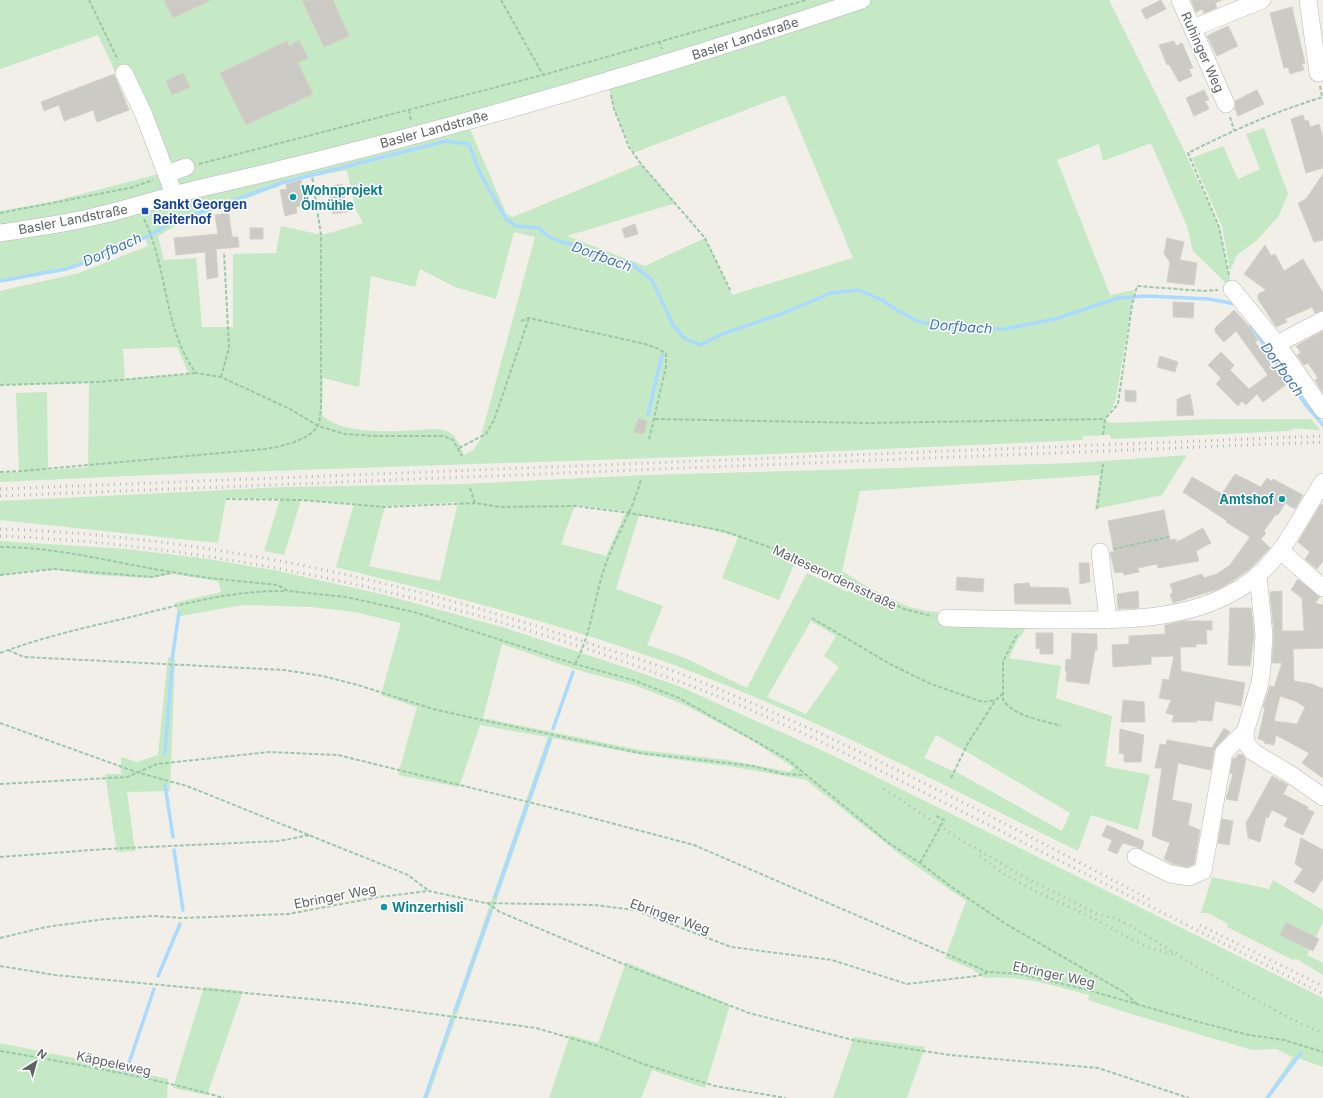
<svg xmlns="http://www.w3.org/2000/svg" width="1323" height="1098" font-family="Inter,sans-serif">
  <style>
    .green { fill: #c5e8c5; fill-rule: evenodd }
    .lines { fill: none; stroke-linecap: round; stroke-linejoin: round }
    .stream { stroke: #aadaff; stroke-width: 3.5 }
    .building { fill: #cccac5; stroke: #d6d1c6; fill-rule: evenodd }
    .minor-casing { stroke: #b5b8bc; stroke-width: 18 }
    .path { stroke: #9cc7a9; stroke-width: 2; stroke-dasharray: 4 2; stroke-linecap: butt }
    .minor { stroke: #fff; stroke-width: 17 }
    .rail { stroke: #b6b7b8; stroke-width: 3; stroke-dasharray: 1 5; stroke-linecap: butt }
    .culture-dot { fill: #0f9aa8; stroke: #fff; stroke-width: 1.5 }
    .transit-dot { fill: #1a4fb4; stroke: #fff; stroke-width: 1.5 }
    .labels { text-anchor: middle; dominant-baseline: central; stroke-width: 3; stroke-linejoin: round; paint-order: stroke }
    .street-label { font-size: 13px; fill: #5f6368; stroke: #fff }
    .culture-label { font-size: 13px; font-weight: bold; fill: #0d838f; stroke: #fff; text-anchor: start }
    .transit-label { font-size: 13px; font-weight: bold; fill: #164399; stroke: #fff; text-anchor: start }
    .water-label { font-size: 14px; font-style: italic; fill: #4174aa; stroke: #fff }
  </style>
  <rect width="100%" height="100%" fill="#f1efe8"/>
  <g class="green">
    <path d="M0 0H1109L1182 146 1219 227 1232 289 1193 251 1187 226 1151 143 1103 161 1099 144 1057 160 1110 295 1134 290 1116 398 1113 407 1105 419 1110 423 1212 419H1311L1320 430C1310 430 1294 426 1288 431L1111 439 1110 435 1084 436 1082 440 771 454 149 475 0 482V473L19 472 16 393 47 392 48 470 88 467 89 383 0 385V291L79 273 148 246 145 237 66 269 0 281V211L51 202 159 174 161 170 98 35 0 69ZM609 89 614 109 633 153 785 95 853 258 732 295 705 238 645 266 567 236 676 203 641 164 513 217 506 213 469 127ZM347 170 355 208 363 223 322 235 281 226 276 253 233 254V327H202L196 258 164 260 158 236 180 223 280 186 281 183ZM514 232 535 237 480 440 473 450 464 455C460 445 457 436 447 431 437 427 424 430 414 430 389 432 340 434 322 415L323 378 359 387 371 276 415 287 420 269 455 287 496 299ZM177 347 189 374 125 379 123 349Z"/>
    <path d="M1264 128 1288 194 1278 217 1256 241 1237 255 1230 271 1222 226 1192 158 1223 146 1238 179 1260 169 1246 134Z"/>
    <path d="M1187 455 1162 495 1095 509 1100 475 860 491 842 571 871 589 909 607 927 611 1030 623 1018 639 1009 658 1061 666 1056 698 1112 716 1105 766 1150 775 1138 830 1091 815 1078 851C947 787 818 719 682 668 570 626 452 596 336 567L354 504 301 500 284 555 264 551 280 499 226 498 218 543 0 520V501L285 487 462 484 645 475 1076 463ZM458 502 440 581 369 566 385 506ZM575 505 626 511 606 556 561 544ZM639 515 693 525 738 537 722 578 779 600 797 557 840 576V579L850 587 848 592 807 573 747 688 685 658 647 645 663 606 616 589ZM811 621 836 636 824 656 839 667 806 714 767 697ZM936 735 967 752 1070 813 1062 831 962 775 924 758Z"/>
    <path d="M0 541 126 549 209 559 278 571 381 594 502 627 624 667 681 687 832 755 1323 998V1067L1298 1058 1269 1098H1265L1293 1057 1276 1049 1252 1050 1138 1016 1088 1000 1089 995C1054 986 1021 975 985 978L972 969 945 958 966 901 902 856 806 780 734 767 643 755 553 738 428 1098H423L548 737 480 725 459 787 398 775 417 707 381 695 401 623 355 612 311 607 243 605 180 616 174 603 221 592 218 581 173 574 151 578 95 575 56 570H38L0 576ZM502 644 574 669 634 685 685 705 753 741 794 768 790 772 728 760 640 750 483 718Z"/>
    <path d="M168 657 175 659 170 791 127 792 135 851 117 852 105 774H121V757L137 762 158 755Z"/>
    <path d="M1212 877 1269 889 1273 880 1323 910V922L1307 955 1323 963V975L1297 959 1293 960 1227 927 1228 924 1208 913H1201Z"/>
    <path d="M626 962 730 1005 705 1088 652 1070 641 1098H549L570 1035 598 1043Z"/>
    <path d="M204 987 243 991 207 1095 173 1088Z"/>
    <path d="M854 1037 925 1047 907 1098H833Z"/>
    <path d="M0 1043 84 1060 168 1079 167 1098H0Z"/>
  </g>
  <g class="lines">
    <g class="stream">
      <path d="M0 281 66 269 81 264 146 237 171 223 281 183 446 141 469 144 480 173 506 219 516 226 539 228 548 236 559 241 578 246 593 254 630 263 652 280 673 325 684 338 700 345 722 334 781 314 831 293 859 290 882 300 895 309 919 322 952 327 1005 329 1055 319 1118 298 1147 296 1209 299 1236 304"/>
      <path d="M1251 326 1306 405 1323 425"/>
      <path d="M648 415 662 355"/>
      <path d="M172 660 179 612"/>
      <path d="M553 729 573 672"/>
      <path d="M165 753 172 666"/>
      <path d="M165 785 173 837"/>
      <path d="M529 800 550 739"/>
      <path d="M174 850 183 910"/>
      <path d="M495 897 527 805"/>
      <path d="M158 976 180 924"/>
      <path d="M455 1011 491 911"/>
      <path d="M126 1072 154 989"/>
      <path d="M425 1098 452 1019"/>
      <path d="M1267 1098 1301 1053"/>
    </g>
  </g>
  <g class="building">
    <path d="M164 0H211L173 18Z"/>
    <path d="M302 0H333L349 36 324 47Z"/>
    <path d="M1161 0 1166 9 1146 19 1141 10Z"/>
    <path d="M1191 0H1222L1215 3 1217 8 1204 13 1202 9 1196 12Z"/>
    <path d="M1292 7 1305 63 1302 64 1304 70 1290 74 1288 67 1284 68 1270 13Z"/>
    <path d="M1228 26 1238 46 1217 56 1207 36Z"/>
    <path d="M299 40 308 58 298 63 313 94 246 125 220 73 287 41 289 46Z"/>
    <path d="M1174 41 1176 46 1182 43 1193 68 1189 69 1192 76 1179 82 1169 64 1167 65 1159 45Z"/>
    <path d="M183 73 190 87 172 95 166 81Z"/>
    <path d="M114 74 129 110 97 122 93 110 64 121 59 105 44 111 41 102Z"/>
    <path d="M1204 90 1209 100 1205 101 1209 109 1194 116 1186 98Z"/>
    <path d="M1257 90 1264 104 1238 116 1235 109V101Z"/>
    <path d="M1303 115 1305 121 1308 120 1310 127 1319 124 1323 137V168L1306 173 1291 119Z"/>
    <path d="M1323 174V240L1314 242 1298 203 1306 199Z"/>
    <path d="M301 180 307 205 296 207 297 213 285 216 280 190 287 189 286 184Z"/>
    <path d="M342 184 347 212 333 214 328 187Z"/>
    <path d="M229 213 232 237H238L239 247 216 249 218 277 207 279 205 252 176 255 174 238 218 234 215 215Z"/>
    <path d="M635 224 638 234 625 238 622 229Z"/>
    <rect x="250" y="228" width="13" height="11"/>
    <path d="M1167 238 1184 242 1180 260 1197 263 1194 285 1167 282 1170 262 1164 254Z"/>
    <path d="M1265 245 1271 256 1275 254 1284 271 1303 259 1323 293V310L1315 313 1312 307 1285 319 1287 322 1276 327 1258 299V294L1266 290 1244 274Z"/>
    <path d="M1173 302 1194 303 1193 318 1173 317Z"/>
    <path d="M1234 310 1247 324 1258 340 1255 342 1287 384 1263 402 1257 394 1246 405 1242 401 1238 406 1216 384 1221 378 1208 365 1221 352 1234 365 1230 370 1249 389 1268 375 1236 331 1224 342 1215 332V328Z"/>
    <path d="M1323 331V393L1315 380 1318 378 1308 363 1304 365 1297 355 1301 353 1296 346Z"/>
    <path d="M1160 356 1178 362 1175 372 1157 367Z"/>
    <path d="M1125 390 1136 391V402L1125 401Z"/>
    <path d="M1190 394 1194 415 1177 416V399Z"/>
    <path d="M638 418 647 421 644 434 634 432Z"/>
    <path d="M1235 474 1261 487 1267 478 1271 481 1273 479 1303 495 1295 509 1285 503 1278 515 1276 514 1264 531 1266 533 1261 539 1270 548 1251 568 1231 582 1218 589 1173 603 1170 594 1173 593 1170 584 1202 574 1204 578 1217 574 1230 565 1250 537 1226 522 1227 521 1183 492 1192 477 1222 494Z"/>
    <path d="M1321 504 1323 505V561L1317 569 1305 559 1310 552 1298 542Z"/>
    <path d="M1164 510 1170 540 1176 539 1177 542 1203 528 1211 543 1196 551 1199 561 1158 568 1157 564 1138 568 1139 572 1124 575 1123 572 1115 573 1110 552H1114L1108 521Z"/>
    <path d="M1079 563H1089L1090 582 1080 584Z"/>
    <path d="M957 577 984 579 983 592 956 590Z"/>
    <path d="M1298 579 1320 597 1315 603 1323 605V648L1293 649 1294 681 1312 684 1323 689V778L1302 763 1309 753 1276 735 1274 745 1264 743 1265 741 1258 739 1265 708 1263 707 1270 686 1274 687 1282 663H1272L1274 634 1270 592 1282 591V631H1304L1302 598 1291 590ZM1280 696 1295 701 1305 707 1297 724 1274 721Z"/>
    <path d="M1029 583 1030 587 1068 588 1071 604H1015L1014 584Z"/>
    <path d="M1138 591 1139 608 1118 609 1117 594Z"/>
    <path d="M1230 608H1251L1254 635 1250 666 1228 665Z"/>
    <path d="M1185 621H1212V630H1206L1207 644H1196V647H1180L1181 671 1245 683 1241 706 1215 701 1212 721 1196 720 1197 722H1172L1174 715 1166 713 1171 700 1159 698 1163 679 1169 680 1174 656 1151 657V664L1113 667 1112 645 1129 644V636L1165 634V625Z"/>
    <path d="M1036 633H1053V654H1040V648L1036 649Z"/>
    <path d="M1072 633 1097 634V650H1095L1089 684 1066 681 1067 671H1065L1066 659 1071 660Z"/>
    <path d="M1123 700 1144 702 1145 722H1121Z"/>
    <path d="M1224 728 1230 732 1214 750 1211 770 1178 763 1172 800 1192 804 1188 825 1200 830 1194 864 1188 867 1173 864 1164 859 1170 843 1152 836 1162 768H1155L1160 744 1166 745 1167 740 1212 748Z"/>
    <path d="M1120 729 1144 735 1141 762H1124V754L1119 753Z"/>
    <path d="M1238 754 1243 755 1246 760 1237 801 1226 799 1233 774 1230 773 1233 758H1236Z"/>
    <path d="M1272 776 1288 785 1283 794 1308 807 1307 809 1314 812 1303 835 1284 826 1288 818 1272 810 1268 818 1266 817 1260 842 1248 838 1246 823Z"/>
    <path d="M1222 819 1233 821 1229 845 1218 843Z"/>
    <path d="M1107 825 1144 841 1142 849 1124 843 1122 844 1117 854 1108 850 1112 840 1102 836Z"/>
    <path d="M1301 838 1323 850V878L1314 893 1294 882 1303 869 1295 864Z"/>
    <path d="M1286 922 1319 939 1313 951 1280 935Z"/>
  </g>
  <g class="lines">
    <g class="minor-casing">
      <g id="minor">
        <path d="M1180 0 1226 104"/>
        <path d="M1308 0 1318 73"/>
        <path d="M1193 28 1262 0"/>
        <path d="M124 73 144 115 174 194"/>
        <path d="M167 174 186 167"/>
        <path d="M0 233C32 228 65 224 97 216 132 208 166 196 201 188 425 137 645 73 862 0"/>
        <path d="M1232 289 1277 344 1323 410"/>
        <path d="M1277 344 1323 320"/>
        <path d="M1281 551 1323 588"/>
        <path d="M1100 552 1108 620"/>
        <path d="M1258 575 1264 635 1262 668 1260 683 1245 732 1246 743 1253 752 1290 774 1323 797"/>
        <path d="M946 618C986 619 1026 620 1067 620 1132 620 1204 620 1257 576 1286 551 1302 514 1323 482"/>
        <path d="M1136 857 1170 874 1189 877 1203 871 1224 752 1245 732"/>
      </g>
    </g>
    <g class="path">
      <path d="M89 0 118 60"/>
      <path d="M501 0 543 75"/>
      <path d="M659 41 662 49"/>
      <path d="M1320 86 1322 97"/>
      <path d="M611 95 614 109 629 147 641 164 705 238 731 292"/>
      <path d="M409 110 411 121"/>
      <path d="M1230 117 1234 130"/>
      <path d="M199 164 543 75 806 0"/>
      <path d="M0 213 130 188 153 180"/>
      <path d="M144 219C168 268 163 328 196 373L221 377 290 409 318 426 345 434 377 436H443L453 440 462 456"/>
      <path d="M1229 275 1219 227 1188 153C1232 131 1276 111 1323 97"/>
      <path d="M521 321 529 318 645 344 659 349 666 354V366L649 440"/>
      <path d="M221 377 229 348 224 252"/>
      <path d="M0 385 98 382 196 373"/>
      <path d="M655 419 868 423 1105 419"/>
      <path d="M1103 435 1105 419 1118 404 1132 305 1137 286 1203 291 1218 290"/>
      <path d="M459 448 486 434 494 420 529 318"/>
      <path d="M0 472 22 471 265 449C280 447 311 440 318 425 320 421 320 414 321 409V235L312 176"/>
      <path d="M470 488 475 503 500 507 576 506 630 513 724 531 797 557 904 609 932 616"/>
      <path d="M226 499 301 500 385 507 475 503"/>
      <path d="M1097 509 1103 464"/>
      <path d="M0 547C59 547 114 563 172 572 207 579 242 581 278 585L288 591 346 597 414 612 575 664 633 680 679 698 787 759 889 843 920 863 953 888 1006 924 1124 992 1137 1004"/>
      <path d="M1113 549 1169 537"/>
      <path d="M0 575 54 569 152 577 170 573"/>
      <path d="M812 618 890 664 931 684 983 702 996 700 1002 694"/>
      <path d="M1017 635 1003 661V700C1015 717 1042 720 1061 726"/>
      <path d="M8 650 24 657 284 670 323 676 358 685 433 709 482 720 640 753 753 766 783 774 804 775"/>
      <path d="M0 653C43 637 87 627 131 617 182 604 234 590 287 591"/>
      <path d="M575 664C593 631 594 593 608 558 619 530 633 510 641 479"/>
      <path d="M0 723 136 772 187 786 408 875 429 891"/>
      <path d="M951 778 968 743 995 701"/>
      <path d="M0 784 127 777 157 764 269 752 338 755 573 813 694 845 988 972"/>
      <path d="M0 857 105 849 279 841 310 835"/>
      <path d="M920 863 944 820 934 815"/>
      <path d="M487 903 500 912 633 968 749 1013 857 1041 950 1055 1098 1068 1189 1098"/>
      <path d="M0 938 46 927 105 919 154 916 183 918 288 914 379 897 429 891 485 903 595 905 635 910 731 947 832 960 907 984 977 976 989 972 1020 974 1088 990 1195 1021 1249 1035 1284 1040 1323 1052"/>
      <path d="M0 966 55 975 352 1003 536 1028 601 1047 646 1065 715 1086 786 1098"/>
      <path d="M0 1051C75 1064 151 1077 224 1098"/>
    </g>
    <use href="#minor" class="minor"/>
    <g class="rail">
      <path d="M0 489 1323 436"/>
      <path d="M0 496 1323 442"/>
      <path d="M0 529C200 536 400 579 588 643 625 655 663 666 699 681 854 744 1003 822 1151 900"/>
      <path d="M0 536C236 546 471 603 691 686 782 720 869 765 955 808 1078 870 1201 932 1323 994"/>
      <path d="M884 789 958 838 1017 873 1097 914 1117 919 1129 925 1199 968 1265 1005 1301 1024 1323 1033"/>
      <path d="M980 856C1011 883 1056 900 1093 918 1118 931 1145 950 1174 954"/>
      <path d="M1200 925 1323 986"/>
    </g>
  </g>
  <g class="culture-dot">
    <circle cx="293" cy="197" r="4"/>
    <circle cx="1282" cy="499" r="4"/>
    <circle cx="384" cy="907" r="4"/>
  </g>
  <rect class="transit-dot" x="141" y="207" width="8" height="8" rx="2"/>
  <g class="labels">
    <g class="street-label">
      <text transform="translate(745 38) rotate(-18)">Basler Landstraße</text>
      <text transform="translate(1203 52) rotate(66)">Ruhinger Weg</text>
      <text transform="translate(434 129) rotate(-15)">Basler Landstraße</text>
      <text transform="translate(73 219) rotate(-11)">Basler Landstraße</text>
      <text transform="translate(835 577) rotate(25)">Malteserordensstraße</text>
      <text transform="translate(335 896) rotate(-11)">Ebringer Weg</text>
      <text transform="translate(670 916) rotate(19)">Ebringer Weg</text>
      <text transform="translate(1054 974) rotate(12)">Ebringer Weg</text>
      <text transform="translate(114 1063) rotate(12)">Käppeleweg</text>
    </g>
    <g class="culture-label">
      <text x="301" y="190">Wohnprojekt<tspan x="301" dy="15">Ölmühle</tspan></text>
      <text x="1274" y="499" text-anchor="end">Amtshof</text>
      <text x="392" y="907">Winzerhisli</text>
    </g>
    <g class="transit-label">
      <text x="153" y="204">Sankt Georgen<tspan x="153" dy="15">Reiterhof</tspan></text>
    </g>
    <g class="water-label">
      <text transform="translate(112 249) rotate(-24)">Dorfbach</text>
      <text transform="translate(602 256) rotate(20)">Dorfbach</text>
      <text transform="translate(961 326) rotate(4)">Dorfbach</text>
      <text transform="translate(1283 369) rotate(54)">Dorfbach</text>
    </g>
  </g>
  <g transform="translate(36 1062) rotate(37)" stroke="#ffffff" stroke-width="3" paint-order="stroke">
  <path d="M0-3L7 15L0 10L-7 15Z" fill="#5f6368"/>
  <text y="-6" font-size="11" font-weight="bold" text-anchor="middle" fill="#5f6368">N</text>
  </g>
</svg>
